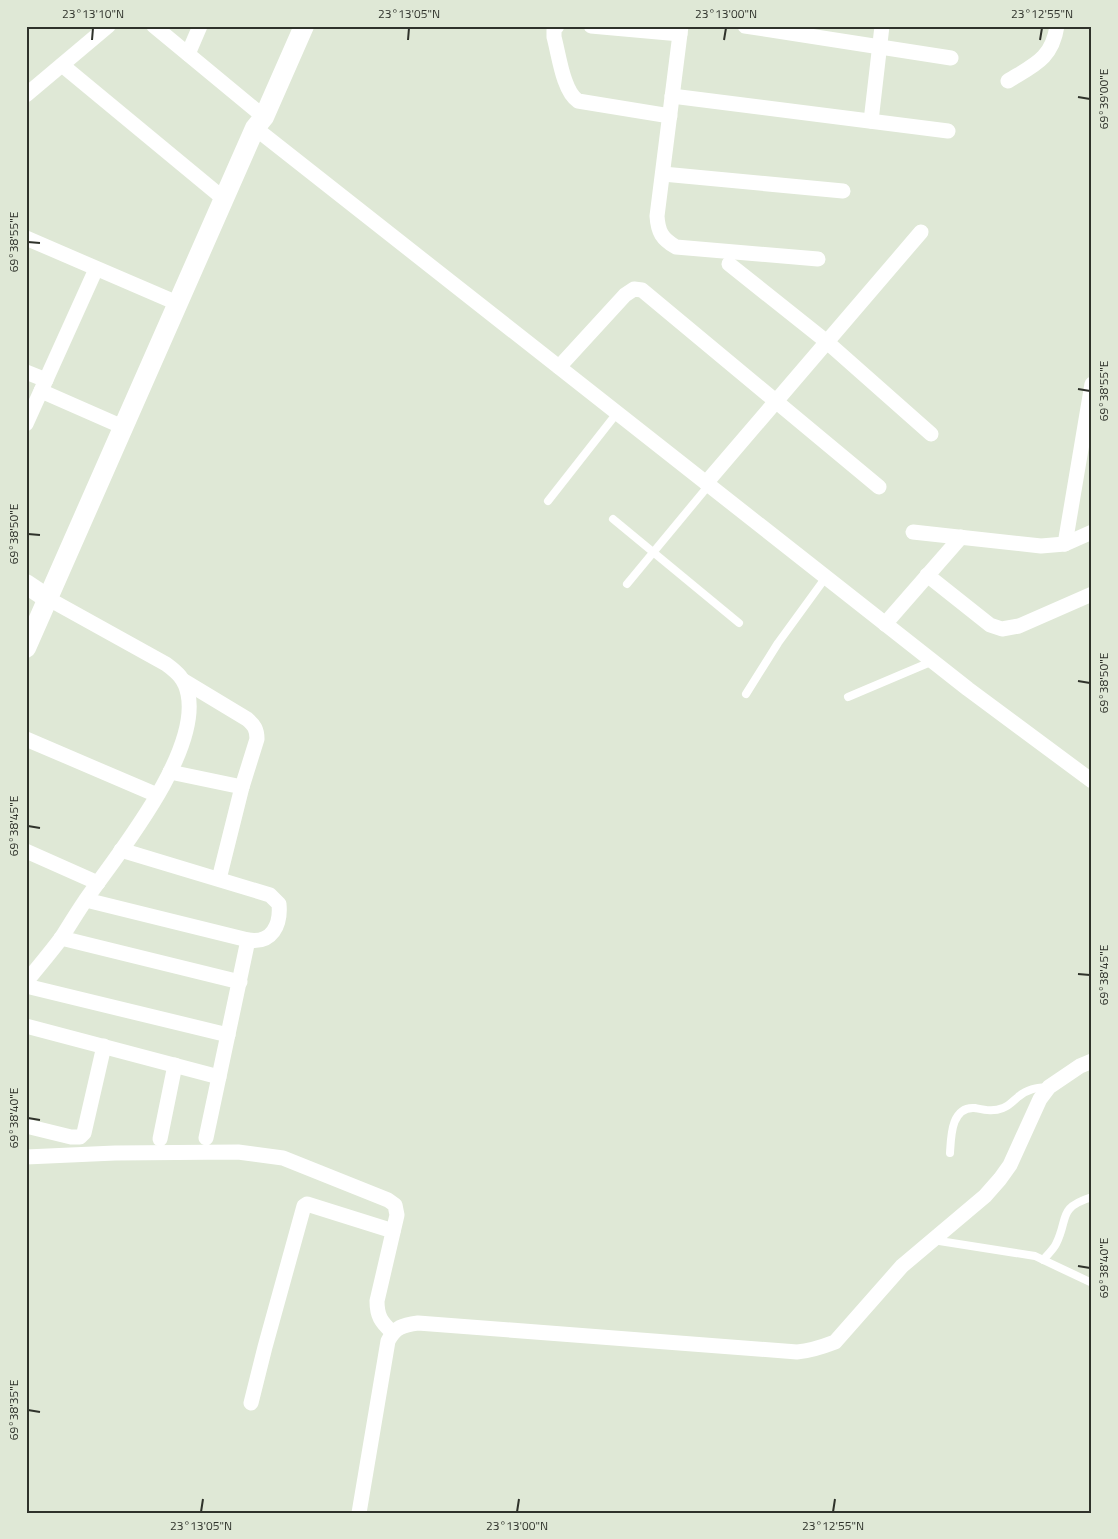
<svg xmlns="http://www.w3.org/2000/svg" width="1118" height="1539" font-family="'Titillium Web',sans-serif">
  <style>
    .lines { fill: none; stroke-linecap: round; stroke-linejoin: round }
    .lane { stroke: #fff; stroke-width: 8 }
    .street { stroke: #fff; stroke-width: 15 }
    .secondary { stroke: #fff; stroke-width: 20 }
    .ticks { fill: none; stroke: #2f322b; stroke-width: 2 }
    .neatline { fill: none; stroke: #2f322b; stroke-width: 2 }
    .ticks-label { font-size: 12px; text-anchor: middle; fill: #2f322b }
  </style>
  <rect width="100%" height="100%" fill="#dfe8d6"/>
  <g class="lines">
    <g class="lane">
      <path d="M548 501 617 413"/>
      <path d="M613 519 739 623"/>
      <path d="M627 584 709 485"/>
      <path d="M746 694 778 643 826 577"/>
      <path d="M848 697 933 661"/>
      <path d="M950 1153C951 1137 951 1106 975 1108 985 1110 993 1112 1003 1108 1009 1106 1013 1101 1018 1097 1027 1089 1036 1088 1047 1087"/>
      <path d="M933 1240 1035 1256 1092 1283"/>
      <path d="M1043 1260C1047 1255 1053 1250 1056 1244 1069 1218 1057 1208 1092 1197"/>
    </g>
    <g class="street">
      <path d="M154 26 264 117"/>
      <path d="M557 26 554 30V37C559 55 563 91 578 101L670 116"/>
      <path d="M591 26 680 34"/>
      <path d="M681 26 657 216C658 232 662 239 676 247L818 259"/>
      <path d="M745 26 951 58"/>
      <path d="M188 54 200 26"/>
      <path d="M62 65 224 199"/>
      <path d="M1008 81C1034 65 1052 59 1057 26"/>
      <path d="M26 95 108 26"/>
      <path d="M672 96 948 131"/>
      <path d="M871 121 882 26"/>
      <path d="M255 128 968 689 1092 781"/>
      <path d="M663 174 843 191"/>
      <path d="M26 238 177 303"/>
      <path d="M729 264 827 342 931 434"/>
      <path d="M559 367 625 295 634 289 642 290 879 487"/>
      <path d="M26 372 46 380"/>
      <path d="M41 391 123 427"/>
      <path d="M26 424 96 269"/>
      <path d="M706 483 921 232"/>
      <path d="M913 532 1041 546 1065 544 1092 532"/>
      <path d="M1065 544 1092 384"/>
      <path d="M927 575 990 625 1002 629 1019 626 1092 594"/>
      <path d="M885 624 961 537"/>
      <path d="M184 681 247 719C254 725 257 729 257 739L242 787 219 879"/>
      <path d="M26 739 157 795"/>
      <path d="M170 772 242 787"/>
      <path d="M26 851 98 883"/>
      <path d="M86 900 248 940C272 944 281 925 279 904L270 895 121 850"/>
      <path d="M61 938 240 982"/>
      <path d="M26 982C38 967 51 952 62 937 70 924 78 911 87 898 120 851 200 753 188 694 185 679 177 672 166 664L47 598"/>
      <path d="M26 986 228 1035"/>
      <path d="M26 1026 219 1077"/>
      <path d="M26 1126 71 1137H80L84 1133 104 1046"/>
      <path d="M206 1138 248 940"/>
      <path d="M160 1139 175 1065"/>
      <path d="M26 1157 115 1153 238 1152 283 1158 388 1200 395 1205 397 1215 377 1301C377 1316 381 1322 392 1332"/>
      <path d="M251 1403 265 1347 304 1206 307 1204 393 1231"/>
      <path d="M359 1513 388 1341C395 1327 403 1325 418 1323L797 1352C810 1351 822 1347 835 1342L902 1266 985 1196 1000 1179 1010 1165 1040 1099 1049 1087 1080 1066 1092 1061"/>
    </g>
    <g class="secondary">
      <path d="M26 584 47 598"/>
      <path d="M26 648 255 128 264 117 304 26"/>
    </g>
  </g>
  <path class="ticks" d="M92 40 93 28M408 40 409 28M724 40 726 28M1040 40 1042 28M1078 97 1090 99M28 242 40 243M1078 389 1090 391M28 534 40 535M1078 681 1090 683M28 826 40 828M1078 974 1090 975M28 1118 40 1120M1078 1266 1090 1268M28 1410 40 1412M201 1512 203 1499M517 1512 519 1499M833 1512 835 1499"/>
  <rect width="1118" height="1539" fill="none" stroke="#dfe8d6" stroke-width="55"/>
  <rect x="28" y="28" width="1062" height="1484" class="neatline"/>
  <g class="ticks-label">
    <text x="93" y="18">23°13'10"N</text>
    <text x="409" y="18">23°13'05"N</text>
    <text x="726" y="18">23°13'00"N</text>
    <text x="1042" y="18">23°12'55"N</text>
    <text transform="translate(1104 99) rotate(-90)" y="4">69°39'00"E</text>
    <text transform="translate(14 242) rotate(-90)" y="4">69°38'55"E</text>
    <text transform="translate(1104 391) rotate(-90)" y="4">69°38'55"E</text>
    <text transform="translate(14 534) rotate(-90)" y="4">69°38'50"E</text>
    <text transform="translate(1104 683) rotate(-90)" y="4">69°38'50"E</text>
    <text transform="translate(14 826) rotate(-90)" y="4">69°38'45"E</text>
    <text transform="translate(1104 975) rotate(-90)" y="4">69°38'45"E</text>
    <text transform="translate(14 1118) rotate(-90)" y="4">69°38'40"E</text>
    <text transform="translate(1104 1268) rotate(-90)" y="4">69°38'40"E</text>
    <text transform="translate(14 1410) rotate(-90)" y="4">69°38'35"E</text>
    <text x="201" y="1530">23°13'05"N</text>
    <text x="517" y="1530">23°13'00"N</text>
    <text x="833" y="1530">23°12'55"N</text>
  </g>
</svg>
